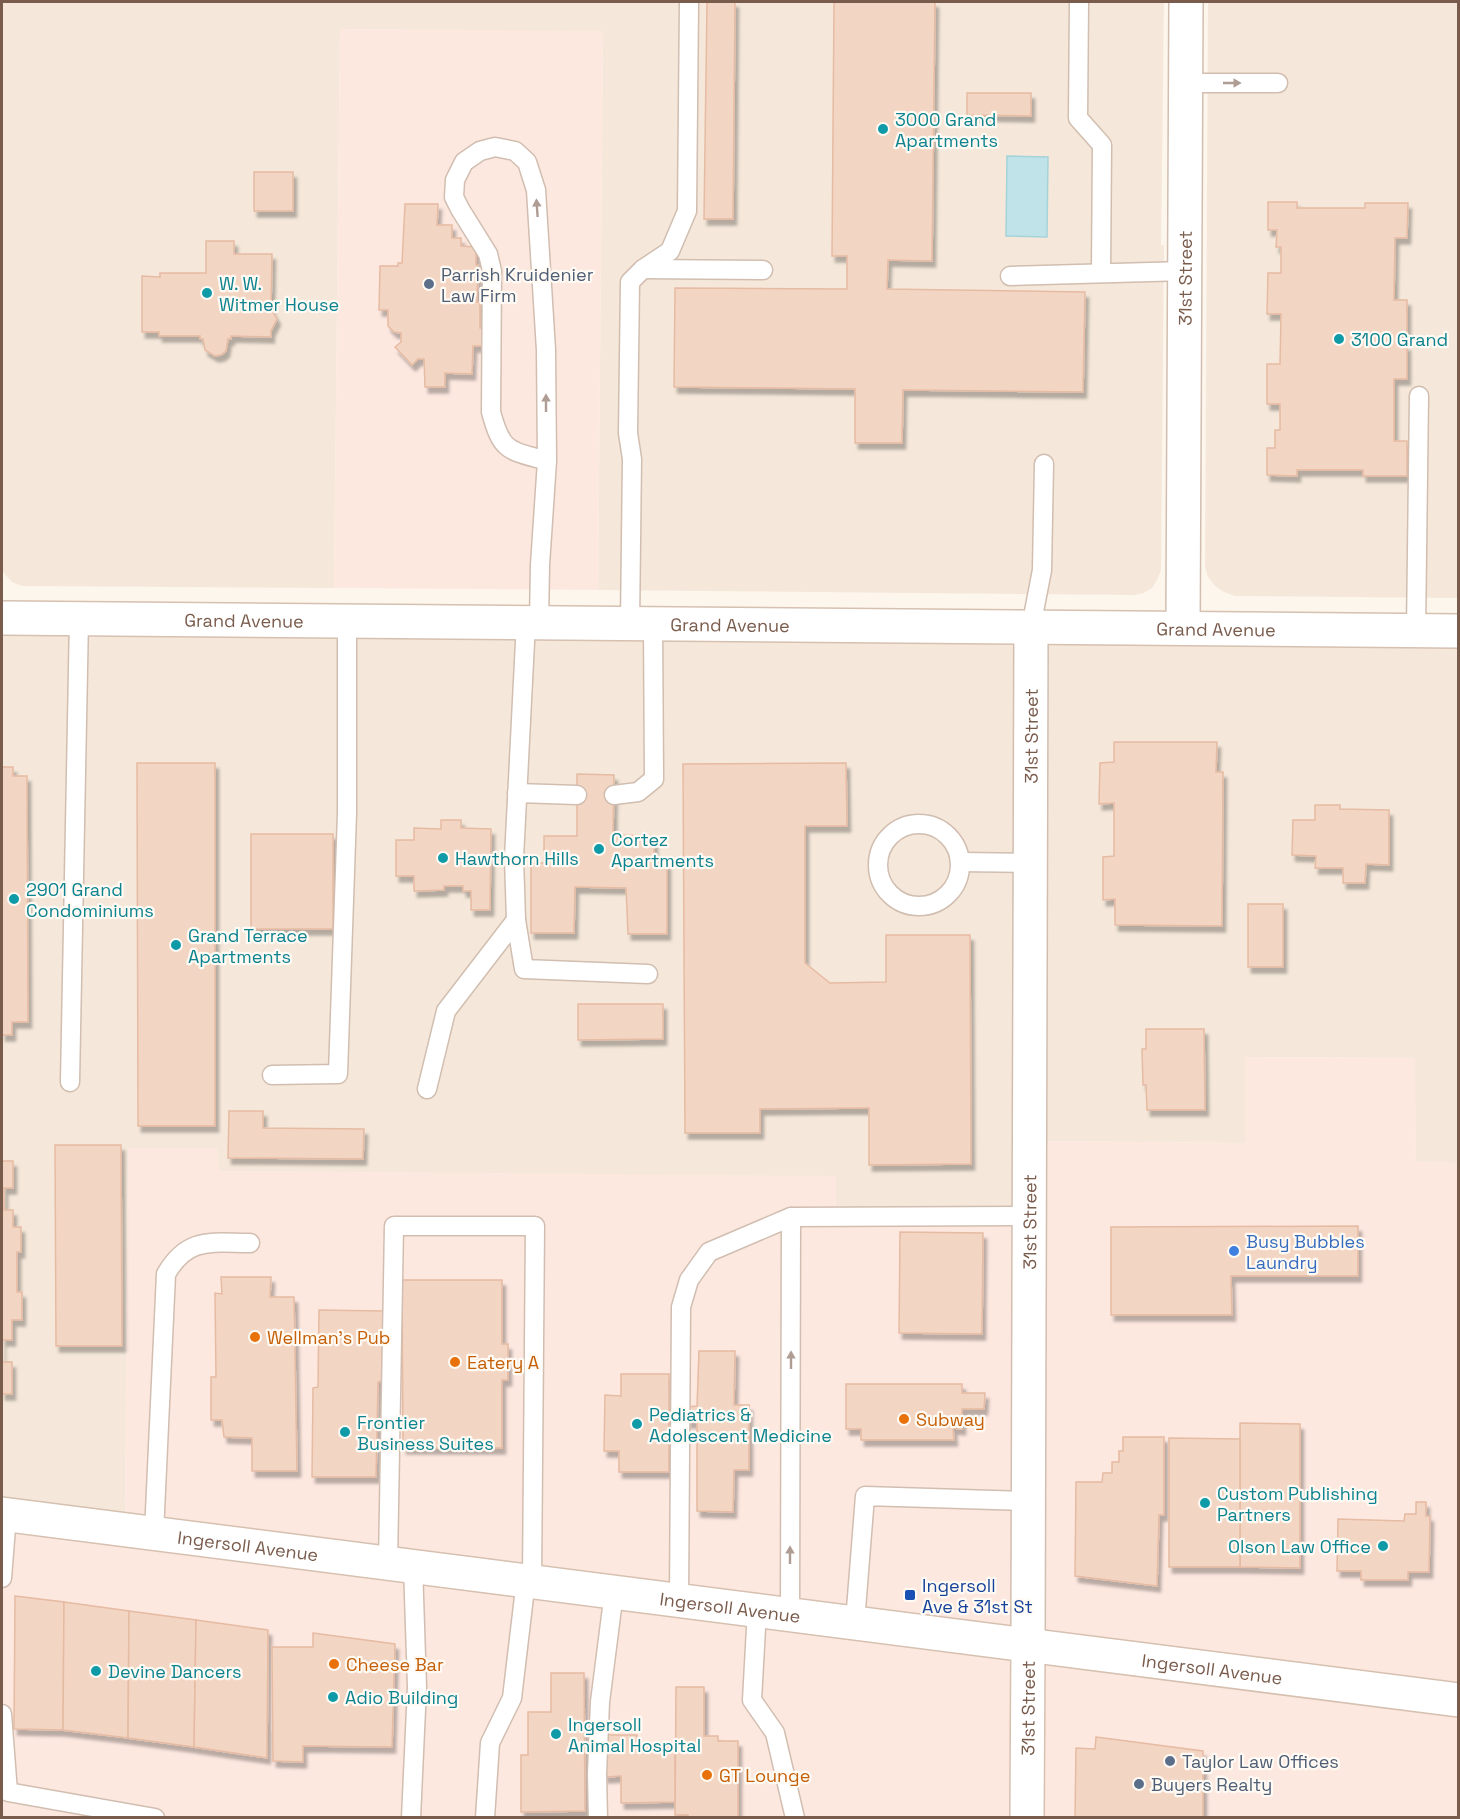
<svg xmlns="http://www.w3.org/2000/svg" width="1460" height="1819" font-family="'Space Grotesk',sans-serif">
  <style>
    .residential { fill: #f5e8da }
    .commercial { fill: #fde8e0 }
    .water { fill: #bfe3e8; stroke: #a5d3da; stroke-width: 1.5 }
    .building { fill: #f3d5c3; stroke: #e6bba3; stroke-width: 1.5; filter: url(#shadow) }
    .lines { fill: none; stroke-linecap: round; stroke-linejoin: round }
    .service-casing { stroke: #d1beb0; stroke-width: 21 }
    .minor-casing { stroke: #d1beb0; stroke-width: 36 }
    .tertiary-casing { stroke: #d1beb0; stroke-width: 36 }
    .secondary-casing { stroke: #d6c0b0; stroke-width: 36 }
    .service { stroke: #fff; stroke-width: 18 }
    .minor { stroke: #fff; stroke-width: 33 }
    .tertiary { stroke: #fff; stroke-width: 33 }
    .secondary { stroke: #fff; stroke-width: 33 }
    .oneway { fill: #af9d94 }
    .culture-dot { fill: #0f9aa8; stroke: #fffaf3; stroke-width: 2 }
    .service-dot { fill: #5c6f8a; stroke: #fffaf3; stroke-width: 2 }
    .shop-dot { fill: #3f7fe0; stroke: #fffaf3; stroke-width: 2 }
    .food-dot { fill: #e8710a; stroke: #fffaf3; stroke-width: 2 }
    .transit-dot { fill: #1a4fb4; stroke: #fffaf3; stroke-width: 2 }
    .labels { text-anchor: middle; dominant-baseline: central; stroke-width: 4.5; stroke-linejoin: round; paint-order: stroke }
    .culture-label { font-size: 18px; fill: #0d838f; stroke: #fffaf3; text-anchor: start }
    .service-label { font-size: 18px; fill: #4e5e75; stroke: #fffaf3; text-anchor: start }
    .street-label { font-size: 18px; fill: #7a5c4d; stroke: #fffaf3 }
    .shop-label { font-size: 18px; fill: #366cbe; stroke: #fffaf3; text-anchor: start }
    .food-label { font-size: 18px; fill: #c56008; stroke: #fffaf3; text-anchor: start }
    .transit-label { font-size: 18px; fill: #164399; stroke: #fffaf3; text-anchor: start }
  </style>
  <defs>
    <filter id="shadow"><feDropShadow dx="3.5" dy="6" stdDeviation="1.5" flood-color="#0004"/></filter>
  </defs>
  <rect width="100%" height="100%" fill="#fdf6ec"/>
  <g class="residential">
    <path d="M2 2H1164L1161 245H1164L1161 570 1157 580 1152 588 1144 593 1134 595 598 590 603 32 340 29 334 588 22 586 12 582 2 571Z"/>
    <path d="M1208 2H1458V598L1235 596 1224 592 1215 586 1208 577 1205 567Z"/>
    <path d="M2 618 1458 631V1163L1416 1162 1414 1058 1245 1057 1246 1143 1030 1141 1029 1216 836 1215V1177L218 1171 217 1148 128 1149 125 1530 2 1514Z"/>
  </g>
  <g class="commercial">
    <path d="M340 29 603 31 598 590 334 588Z"/>
    <path d="M1245 1057 1415 1058 1416 1162 1458 1163V1817L2 1818V1514L125 1530 128 1148H217L219 1171 836 1176V1214L1029 1216 1030 1141 1245 1143Z"/>
  </g>
  <path class="water" d="M1007 156 1048 157 1047 237 1006 236Z"/>
  <g class="building">
    <path d="M707 2H735L733 219H704Z"/>
    <path d="M834 2H935L932 261 888 260 887 289 1085 292 1083 392 903 390 902 443H855V389L674 387 675 288 847 289V256H832Z"/>
    <path d="M967 93H1031V116L967 115Z"/>
    <rect x="254" y="172" width="39" height="39"/>
    <path d="M1268 202H1297V208H1365V203H1408L1407 238H1395L1394 300H1407V334H1398V345H1407V379H1394V441H1407V476H1363V470H1297V476L1267 475V448H1275V430H1280V404H1267V364H1280L1281 314H1267L1268 273H1281V247H1276L1277 230H1268Z"/>
    <path d="M405 204H438L437 225H452V238H461V246L476 247V265H478L477 302H480V328H484V346H473L472 374 445 373V387H425L424 359H418L412 365 395 347 401 342V333L394 332 388 326V310H379L380 266H398V263H402Z"/>
    <path d="M206 241H234V254H272L271 308 277 319 271 331V337L231 336V339H228L226 351 221 355 215 356 205 350 203 339H200V336H159V332H142V276L160 277V273H206Z"/>
    <path d="M1114 742H1217L1216 772H1223L1222 926 1115 925V899L1103 900V857L1114 856V803L1099 804 1100 763 1114 762Z"/>
    <path d="M137 763H215V1126H138Z"/>
    <path d="M846 763 847 826H805V963L830 983 886 982V935H970L971 1164 869 1165V1108L760 1109V1133H685L683 764Z"/>
    <path d="M2 767H13V776H27L28 1022H12V1035H2Z"/>
    <path d="M577 774 614 775 613 835 654 836V863H667V934H628L626 888 575 887 574 933H531V863H544V836H577Z"/>
    <path d="M1315 805H1340V809L1389 810V865L1366 864 1365 883H1343V868H1315L1316 856 1292 855 1293 820H1315Z"/>
    <path d="M441 820H461V828L491 829 490 910H471V891H463V886H444V890L414 891V876H396V840H414V828L441 829Z"/>
    <rect x="251" y="834" width="82" height="95"/>
    <rect x="1248" y="904" width="35" height="63"/>
    <path d="M578 1004H663V1039L578 1040Z"/>
    <path d="M1146 1029H1204L1205 1110H1147L1146 1085H1143L1142 1049H1146Z"/>
    <path d="M229 1111H263V1128L364 1129 363 1159 228 1158Z"/>
    <path d="M55 1145H121L122 1346H56Z"/>
    <path d="M2 1161H13V1188H4V1210H13V1227H21V1252H17V1292H22V1320H12V1340H2V1362H12V1394H2Z"/>
    <path d="M1358 1226V1276H1231L1232 1315H1111V1227Z"/>
    <path d="M900 1232 983 1233 982 1334 899 1333Z"/>
    <path d="M221 1277H271L270 1297H294L297 1471H252V1438L224 1437 222 1420H211V1377H216L215 1293 222 1294Z"/>
    <path d="M402 1280H502V1344H508V1380H502V1448H403Z"/>
    <path d="M319 1310 383 1311 382 1381 378 1382 376 1477H312L313 1388 318 1387Z"/>
    <path d="M699 1351H735L734 1405H749V1470H734L733 1512 697 1511V1422H687V1407L697 1406Z"/>
    <path d="M621 1374H669V1472H619V1451H604L605 1395 621 1396Z"/>
    <path d="M846 1384H962V1393H985L984 1409H962V1429L953 1428 954 1440H861V1429H846Z"/>
    <path d="M1240 1423 1300 1424V1568L1240 1567Z"/>
    <path d="M1123 1437H1164V1515H1159L1157 1586 1075 1576 1076 1482H1102L1103 1473H1112V1462H1119V1451H1123Z"/>
    <path d="M1169 1438 1240 1439V1567H1169Z"/>
    <path d="M1416 1502H1426V1516H1430L1429 1572H1408V1580H1361V1571H1337L1338 1519 1404 1521 1405 1514H1416Z"/>
    <path d="M15 1596 64 1602 63 1730 14 1729Z"/>
    <path d="M64 1602 129 1611 128 1738 63 1730Z"/>
    <path d="M129 1611 196 1620 194 1747 128 1738Z"/>
    <path d="M196 1620 268 1630 267 1758 194 1747Z"/>
    <path d="M313 1633 395 1644 392 1747 303 1746V1762L273 1761 272 1647H313Z"/>
    <path d="M551 1673H584L585 1811 521 1812V1755H528V1712H551Z"/>
    <path d="M676 1687H704V1736H718V1741H738V1817L688 1818V1815H675Z"/>
    <path d="M604 1735H637V1748H675V1802L621 1803V1776L604 1777Z"/>
    <path d="M1096 1737 1203 1751V1818H1075L1076 1748 1095 1749Z"/>
  </g>
  <g class="lines">
    <g class="service-casing">
      <g id="service">
        <path d="M1079 2 1078 118 1102 145 1101 272"/>
        <path d="M1186 83H1278"/>
        <path d="M643 269 763 270"/>
        <path d="M1010 276 1186 271"/>
        <path d="M526 622 514 858 516 920 524 969 648 974"/>
        <path d="M539 622 540 565 547 461C509 450 502 453 491 412L492 271 488 254 460 209 454 197 455 180 464 162 480 151 495 147 515 151 527 162 536 190 546 350 547 461"/>
        <path d="M630 623 632 459 628 433 630 282 643 269 670 251 687 211 689 2"/>
        <path d="M1031 627 1042 570 1044 464"/>
        <path d="M1416 631 1419 396"/>
        <path d="M517 793 577 795"/>
        <path d="M614 795 638 792 654 779 653 624"/>
        <circle cx="919" cy="865" r="41"/>
        <path d="M960 862 1030 863"/>
        <path d="M272 1075 338 1074 347 813V621"/>
        <path d="M70 1082 79 618"/>
        <path d="M427 1089 446 1011 516 920"/>
        <path d="M154 1533 166 1274C188 1236 212 1243 250 1243"/>
        <path d="M388 1563 394 1226H535L532 1581"/>
        <path d="M2 1578 7 1515"/>
        <path d="M679 1600 681 1307 689 1280 709 1252 791 1217 1029 1216"/>
        <path d="M757 1610 752 1700 775 1733 795 1818"/>
        <path d="M790 1614 791 1217"/>
        <path d="M855 1622 865 1496 1028 1501"/>
        <path d="M2 1714 8 1792 155 1818"/>
        <path d="M411 1818 417 1687 413 1566"/>
        <path d="M485 1818 490 1743 512 1698 526 1580"/>
        <path d="M598 1818 597 1774 600 1702 614 1592"/>
      </g>
    </g>
    <g class="minor-casing">
      <g id="minor">
        <path id="s1" d="M1183 628 1186 2"/>
      </g>
    </g>
    <g class="tertiary-casing">
      <g id="tertiary">
        <path id="s2" d="M1028 1644 1031 627"/>
      </g>
    </g>
    <g class="secondary-casing">
      <g id="secondary">
        <path id="s3" d="M2 618 1458 631"/>
        <path id="s4" d="M2 1514 1458 1700"/>
        <path id="s5" d="M1027 1818 1028 1644"/>
      </g>
    </g>
    <use href="#service" class="service"/>
    <use href="#minor" class="minor"/>
    <use href="#tertiary" class="tertiary"/>
    <use href="#secondary" class="secondary"/>
  </g>
  <defs><path id="oneway-solid" d="M-6-.8H1V-3.2L6.5 0L1 3.2V.8H-6Z" transform="scale(1.5)"/></defs>
  <g class="oneway">
    <use href="#oneway-solid" transform="translate(1232 83)"/>
    <use href="#oneway-solid" transform="translate(537 208) rotate(-94)"/>
    <use href="#oneway-solid" transform="translate(546 403) rotate(-90)"/>
    <use href="#oneway-solid" transform="translate(791 1360) rotate(-90)"/>
    <use href="#oneway-solid" transform="translate(790 1555) rotate(-90)"/>
  </g>
  <g class="culture-dot">
    <circle cx="883" cy="129" r="6"/>
    <circle cx="207" cy="293" r="6"/>
    <circle cx="1339" cy="339" r="6"/>
    <circle cx="599" cy="849" r="6"/>
    <circle cx="443" cy="858" r="6"/>
    <circle cx="14" cy="899" r="6"/>
    <circle cx="176" cy="945" r="6"/>
    <circle cx="637" cy="1424" r="6"/>
    <circle cx="345" cy="1432" r="6"/>
    <circle cx="1205" cy="1503" r="6"/>
    <circle cx="1383" cy="1546" r="6"/>
    <circle cx="96" cy="1671" r="6"/>
    <circle cx="333" cy="1697" r="6"/>
    <circle cx="556" cy="1734" r="6"/>
  </g>
  <g class="service-dot">
    <circle cx="429" cy="284" r="6"/>
    <circle cx="1170" cy="1761" r="6"/>
    <circle cx="1139" cy="1784" r="6"/>
  </g>
  <circle class="shop-dot" cx="1234" cy="1251" r="6"/>
  <g class="food-dot">
    <circle cx="255" cy="1337" r="6"/>
    <circle cx="455" cy="1362" r="6"/>
    <circle cx="904" cy="1419" r="6"/>
    <circle cx="334" cy="1664" r="6"/>
    <circle cx="707" cy="1775" r="6"/>
  </g>
  <rect class="transit-dot" x="904" y="1589" width="12" height="12" rx="3"/>
  <g class="labels">
    <g class="culture-label">
      <text x="895" y="119">3000 Grand<tspan x="895" dy="21">Apartments</tspan></text>
      <text x="219" y="283">W. W.<tspan x="219" dy="21">Witmer House</tspan></text>
      <text x="1351" y="339">3100 Grand</text>
      <text x="611" y="839">Cortez<tspan x="611" dy="21">Apartments</tspan></text>
      <text x="455" y="858">Hawthorn Hills</text>
      <text x="26" y="889">2901 Grand<tspan x="26" dy="21">Condominiums</tspan></text>
      <text x="188" y="935">Grand Terrace<tspan x="188" dy="21">Apartments</tspan></text>
      <text x="649" y="1414">Pediatrics &amp;<tspan x="649" dy="21">Adolescent Medicine</tspan></text>
      <text x="357" y="1422">Frontier<tspan x="357" dy="21">Business Suites</tspan></text>
      <text x="1217" y="1493">Custom Publishing<tspan x="1217" dy="21">Partners</tspan></text>
      <text x="1371" y="1546" text-anchor="end">Olson Law Office</text>
      <text x="108" y="1671">Devine Dancers</text>
      <text x="345" y="1697">Adio Building</text>
      <text x="568" y="1724">Ingersoll<tspan x="568" dy="21">Animal Hospital</tspan></text>
    </g>
    <g class="service-label">
      <text x="441" y="274">Parrish Kruidenier<tspan x="441" dy="21">Law Firm</tspan></text>
      <text x="1182" y="1761">Taylor Law Offices</text>
      <text x="1151" y="1784">Buyers Realty</text>
    </g>
    <g class="street-label">
      <text stroke="none"><textPath href="#s1" startOffset="350">31st Street</textPath></text>
      <text stroke="none"><textPath href="#s3" startOffset="242">Grand Avenue</textPath></text>
      <text stroke="none"><textPath href="#s3" startOffset="728">Grand Avenue</textPath></text>
      <text stroke="none"><textPath href="#s3" startOffset="1214">Grand Avenue</textPath></text>
      <text stroke="none"><textPath href="#s2" startOffset="908">31st Street</textPath></text>
      <text stroke="none"><textPath href="#s2" startOffset="422">31st Street</textPath></text>
      <text stroke="none"><textPath href="#s4" startOffset="248">Ingersoll Avenue</textPath></text>
      <text stroke="none"><textPath href="#s4" startOffset="734">Ingersoll Avenue</textPath></text>
      <text stroke="none"><textPath href="#s4" startOffset="1220">Ingersoll Avenue</textPath></text>
      <text stroke="none"><textPath href="#s5" startOffset="110">31st Street</textPath></text>
    </g>
    <g class="shop-label">
      <text x="1246" y="1241">Busy Bubbles<tspan x="1246" dy="21">Laundry</tspan></text>
    </g>
    <g class="food-label">
      <text x="267" y="1337">Wellman's Pub</text>
      <text x="467" y="1362">Eatery A</text>
      <text x="916" y="1419">Subway</text>
      <text x="346" y="1664">Cheese Bar</text>
      <text x="719" y="1775">GT Lounge</text>
    </g>
    <g class="transit-label">
      <text x="922" y="1585">Ingersoll<tspan x="922" dy="21">Ave &amp; 31st St</tspan></text>
    </g>
  </g>
  <rect width="1460" height="1819" fill="none" stroke="#7a5c4d" stroke-width="6"/>
</svg>
